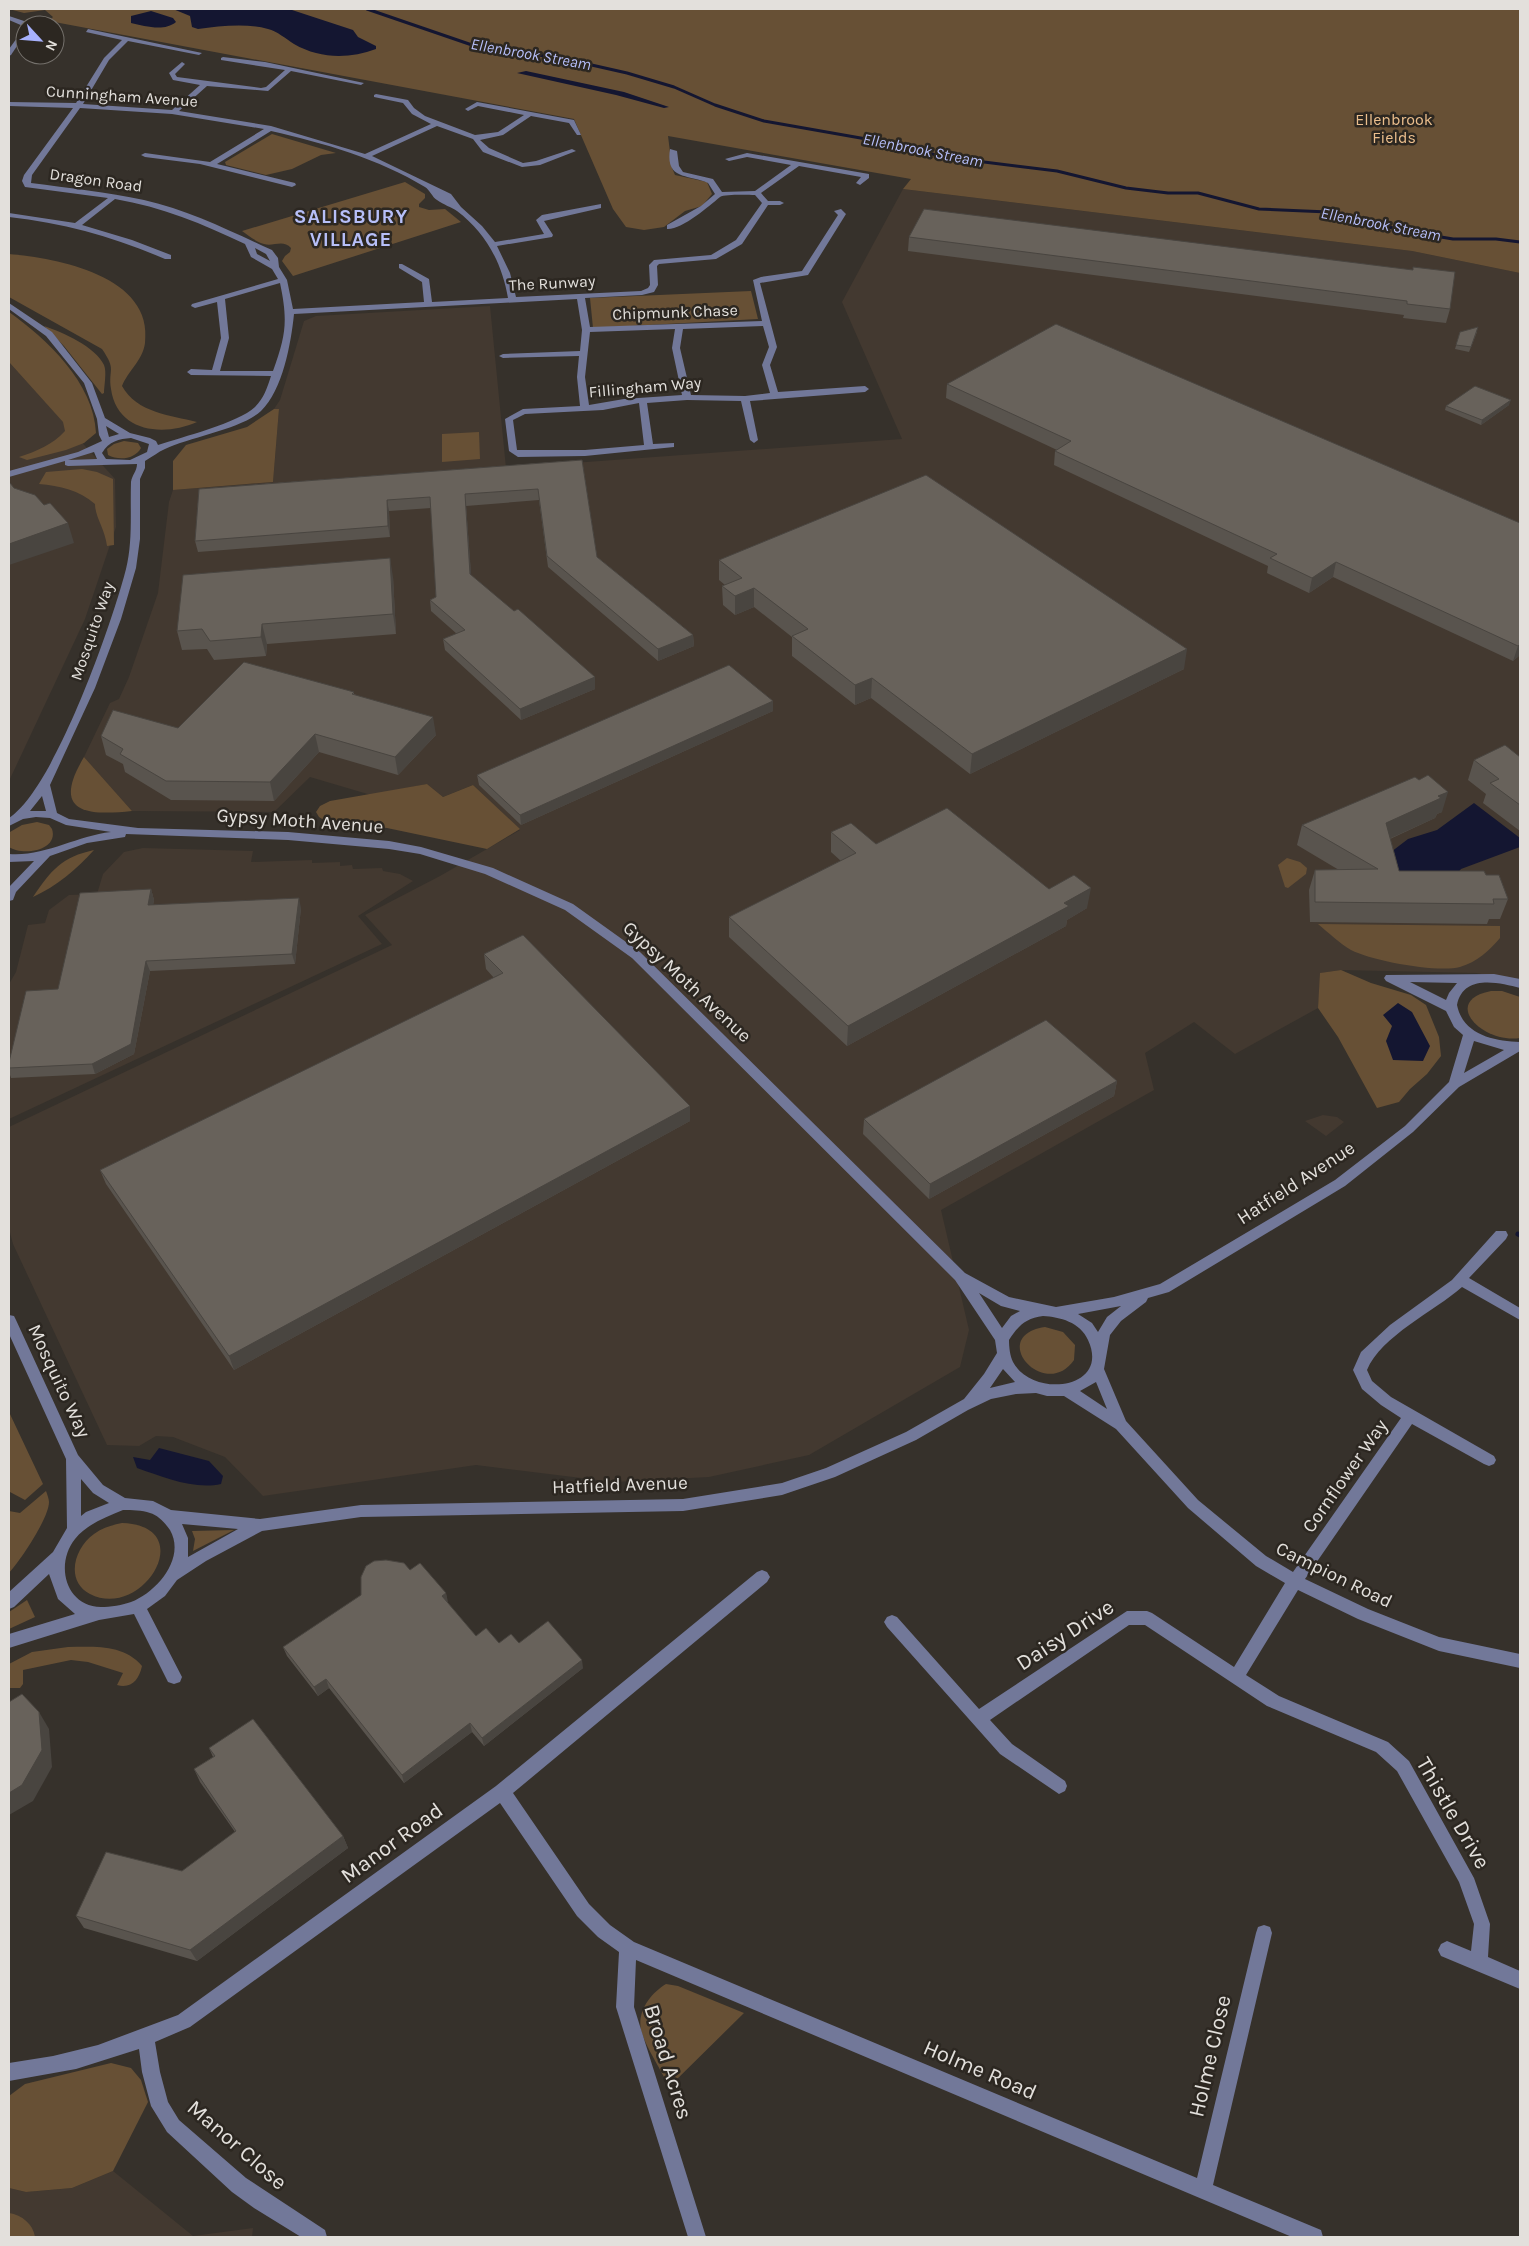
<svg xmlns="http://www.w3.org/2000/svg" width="1529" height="2246" font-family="Karla,sans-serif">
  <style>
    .built { fill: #433930 }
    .green { fill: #675035 }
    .water { fill: #141631 }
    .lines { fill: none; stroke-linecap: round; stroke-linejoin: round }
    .stream-far1 { stroke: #141631; stroke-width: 3 }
    .stream { stroke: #141631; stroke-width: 5 }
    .minor { fill: #727899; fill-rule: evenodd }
    .wall { fill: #59544e }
    .shaded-wall { fill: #494540 }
    .building { fill: #68625b; stroke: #494540 }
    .labels { text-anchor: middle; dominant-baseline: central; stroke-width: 5; stroke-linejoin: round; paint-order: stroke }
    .far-water-label { font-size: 16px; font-style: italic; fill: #b6bffa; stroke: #2c2721 }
    .far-street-label { font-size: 16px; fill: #e3e0dc; stroke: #2c2721 }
    .far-park-label { font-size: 16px; fill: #ecbf8d; stroke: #2c2721 }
    .street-label { font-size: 19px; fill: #e3e0dc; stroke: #2c2721 }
    .far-district-label { font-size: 20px; font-weight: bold; letter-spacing: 1px; fill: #b7bff8; stroke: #2c2721 }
    .near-street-label { font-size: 22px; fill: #e3e0dc; stroke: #2c2721 }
  </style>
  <rect width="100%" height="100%" fill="#36312b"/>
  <g class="built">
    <path d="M903 189 1412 251 1520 273V981L1476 973 1341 970 1321 973 1318 1008 1235 1054 1194 1022 1145 1053 1154 1090 941 1210 969 1330 960 1367 809 1455 709 1477 614 1482 476 1465 263 1496 225 1457 173 1437 156 1436 139 1446 107 1445 13 1244 9 1229V1127L392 945 365 915 440 876 520 830 473 785 443 797 427 784 371 795 310 777 274 812 132 811 84 757 110 703 119 699 129 677 158 593 169 502 173 490 273 482 279 409H274L280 400 304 321 316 316 490 306 506 468 902 439 842 302Z"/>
    <path d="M9 362 115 479 116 527 85 619 9 781Z"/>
    <path d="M143 848 253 851 251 862 312 860V863L340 862V866L352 865 353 869 382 868 383 871 400 874 413 881 358 916 382 944 9 1119V984L16 972 28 925 45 923 49 910 69 895 97 894 103 874 124 852Z"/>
    <path d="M1323 1115 1337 1117 1344 1122 1326 1136 1305 1121Z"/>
    <path d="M113 2171 193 2236 253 2228 252 2237H9V2188L26 2192 72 2188Z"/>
  </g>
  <g class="green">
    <path d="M9 9H1520V273L1412 251 903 189 911 179 668 136 672 168 675 175 707 182 712 194 702 206 685 211 664 227 644 230 626 227 613 209 574 119 49 21 53 17 45 10 24 13Z"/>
    <path d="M272 134 336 153 321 155 292 169 266 175 226 165 225 162Z"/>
    <path d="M405 182 425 194V198L419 204V207L429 210 445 209 461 222 293 276 282 261 285 256 290 252 291 248C283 239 273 247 264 244 256 242 248 235 242 231Z"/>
    <path d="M9 254C57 258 154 276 145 343 143 360 128 371 122 386 137 413 170 415 197 422 163 437 117 432 111 389 108 368 117 371 102 349L9 297Z"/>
    <path d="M751 291 758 319 593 328 590 298Z"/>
    <path d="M9 312C47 339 94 383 96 433L84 443 66 450 27 460 19 457C37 451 52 445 65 431L63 422 9 362Z"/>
    <path d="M44 326C62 332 96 347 104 365 107 372 104 386 104 393L102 394 64 346Z"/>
    <path d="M274 409H279L273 482 173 490V461L186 445 247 427Z"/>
    <path d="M479 432 480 459 442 462V434Z"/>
    <path d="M124 441 138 443 141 448C135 459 119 461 108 455L107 449 114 444Z"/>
    <path d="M82 469 97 472 113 479 114 545 107 546C105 529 95 517 95 504 79 490 60 486 39 484L46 472Z"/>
    <path d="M84 757 132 811C85 816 51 812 84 757Z"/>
    <path d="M427 784 443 797 473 785 520 829 487 849 387 828 327 822 319 817 316 812 320 806 330 801Z"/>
    <path d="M37 822 49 825 52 829C59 851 22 856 9 847L10 832 22 825Z"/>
    <path d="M94 850C77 869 57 886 33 897 51 870 62 857 94 850Z"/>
    <path d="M1287 858 1300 862 1307 868 1306 874 1288 888 1285 887 1278 865Z"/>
    <path d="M1318 924 1500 926V938C1489 951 1477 962 1460 967 1438 973 1372 961 1351 950 1339 943 1329 933 1318 924Z"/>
    <path d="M1341 970 1371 983 1411 995 1426 1005 1439 1037 1441 1056 1427 1074 1410 1089 1399 1102 1377 1108 1338 1037 1318 1008 1320 973Z"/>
    <path d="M1491 991H1502L1520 997V1038C1483 1044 1440 1001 1491 991Z"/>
    <path d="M1045 1327 1063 1332 1075 1345 1074 1360C1045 1402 986 1336 1045 1327Z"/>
    <path d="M9 1412 43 1484 25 1500 10 1492 9 1493Z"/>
    <path d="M46 1491C47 1494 49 1499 49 1502 49 1518 20 1561 9 1573V1511L20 1513Z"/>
    <path d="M122 1523C201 1526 142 1621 90 1594 65 1581 74 1548 94 1534 102 1528 112 1525 122 1523Z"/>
    <path d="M234 1530 193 1551 195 1539 192 1531Z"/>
    <path d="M27 1600 35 1617 9 1629V1612Z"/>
    <path d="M68 1647C95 1647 123 1644 142 1666 139 1680 131 1689 117 1685L123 1673 88 1662 71 1660 23 1670V1684L20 1688H9V1664L32 1652Z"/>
    <path d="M666 1984 678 1986 744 2013 669 2087C662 2071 645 2046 641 2030 637 2011 651 1993 666 1984Z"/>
    <path d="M111 2063 131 2068 141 2080 148 2102 113 2171 72 2188 26 2192 9 2188V2096L25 2084Z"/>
    <path d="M9 2213C22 2215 33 2224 35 2237H9Z"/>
  </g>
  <g class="water">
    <path d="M173 9H289L353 30 358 37 376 46V49C349 59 320 59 294 44 286 39 277 31 268 29 247 23 220 26 198 29L192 27 190 16Z"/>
    <path d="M151 11 173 18 176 22C164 32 145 26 131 23V16Z"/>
    <path d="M526 71 624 92 669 107 664 108 616 95 517 73Z"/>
    <path d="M1474 803 1520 838V847L1461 869 1447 886 1401 887 1391 852 1408 839 1437 830Z"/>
    <path d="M1398 1003 1412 1012 1430 1046 1423 1061 1393 1060 1386 1041 1392 1026 1383 1015Z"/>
    <path d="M159 1448 209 1461 223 1476 221 1484C194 1490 163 1477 137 1468L133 1457 150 1460Z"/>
  </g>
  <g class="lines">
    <path class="stream-far1" d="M367 9 472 45 565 59 627 73 674 87 715 105 764 121 889 143 944 157 1057 171 1126 188 1168 193H1198L1259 209 1328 212 1405 231 1453 239H1496L1520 242"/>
    <path class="stream" d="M1518 1234 1520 1235"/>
    <g class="minor">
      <path d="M9 16 24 21 28 25 23 26 9 20Z"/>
      <path d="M25 27V34L11 55 9 56V49Z"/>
      <path d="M88 29 202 53 199 55 128 41 109 60 83 104 172 110 200 85 173 80 169 73 182 62 185 64 175 74 177 77 261 88 266 87 285 70 221 60V58L223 57 265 62 364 83 361 85 291 71 268 91 207 86 179 111 271 126 365 154 431 124 412 114 403 103 374 97V95L376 94 408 100 414 108 425 116 475 135 498 132 524 115 478 106 468 111 465 109 477 102 574 120 581 135H577L569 123 531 116 503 135 480 140 489 148 523 163 536 161 572 149 576 151 540 165 522 167 483 152 473 139 437 126 372 156 451 194 461 207 482 226 495 242 544 234 536 220 542 215 601 204V208L544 221 553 235 552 237 497 246 510 273 516 297 641 291 648 288 650 285 649 265 654 260 711 255 736 240 762 203 755 195C748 195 725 194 720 197 709 206 682 230 667 229V225L701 206 715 194 708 183C689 174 665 181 670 149L677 151 679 166 683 172 713 179 722 192 755 191 791 165 747 157 729 161 725 159 747 153 869 174V178L860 185 856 183 861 177 799 166 761 193 768 201H780L784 203 780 205H768L742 244 716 259 659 264 657 266 658 285 654 292 642 295 585 298 590 327 762 321 753 280 761 277 802 271 838 215 834 211 841 209 846 214 808 275 760 283 777 347 770 365 778 392 865 386 869 389 865 392 750 401 758 440 754 443 750 440 741 401 687 400 647 403 653 444 674 443V447L585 456 518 457 509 451 505 419 523 409 580 406 577 377 579 356 503 358 499 356 503 354 580 351 582 330 577 299 294 314C291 343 283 390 261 411 242 429 190 437 165 449 158 452 152 457 145 461V468L140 479V539L136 568 121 619 95 688 50 785 57 813 69 819 138 828 288 832 389 841 421 847 493 868 573 904 640 952 965 1273 1009 1297 1056 1307 1114 1297 1160 1284 1335 1180 1405 1126 1449 1082 1463 1035 1454 1027 1446 1011 1386 981 1384 978 1386 975 1494 974 1520 979V988C1498 982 1463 974 1457 1005 1463 1035 1494 1041 1520 1042V1051L1459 1087 1413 1132 1345 1186 1169 1292 1148 1298 1146 1302 1121 1321 1110 1335 1104 1369 1126 1421 1198 1500 1266 1556 1293 1572 1401 1418 1381 1405 1362 1389 1353 1370 1361 1352 1390 1325 1452 1280 1496 1231H1506L1508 1235 1506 1239 1469 1278 1520 1308V1320L1462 1287C1435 1311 1381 1336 1367 1370L1372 1381 1391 1397 1494 1456 1496 1460 1494 1464 1489 1466 1484 1464 1412 1424 1305 1579 1368 1609 1439 1637 1520 1654V1668L1439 1651 1358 1619 1298 1590 1246 1675 1279 1696 1388 1742 1409 1761 1474 1878 1490 1924 1488 1957 1520 1971V1989L1441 1956 1438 1950 1441 1944 1447 1941 1471 1951 1474 1924 1459 1882 1397 1771 1376 1752 1267 1706 1145 1625H1129L990 1720 1012 1744 1065 1781 1067 1786 1065 1791 1059 1794 1000 1754 887 1627 884 1622 887 1617 892 1615 897 1617 979 1709 1127 1611H1147L1152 1613 1234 1667 1285 1583 1256 1566 1188 1508 1116 1429 1064 1396H1047L1036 1393 1016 1394 991 1399 968 1410 916 1440 835 1477 782 1495 683 1511 361 1517 262 1531 206 1561 177 1580 165 1596 147 1609 182 1677 180 1682 174 1684 168 1682 134 1614 99 1620 9 1648V1634L75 1614 58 1599 49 1574 14 1607 9 1609V1592L53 1552 67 1528 66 1459 9 1334V1315L14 1316 16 1320 78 1455 103 1485 125 1498 153 1501 171 1510 260 1519 361 1505 683 1499 782 1483 826 1468 906 1432 964 1399 984 1374 997 1353 995 1340 955 1280 632 958 565 910 485 874 420 854 389 849 288 840 126 834 125 837 87 843 50 856 16 892 13 900 9 901V887L34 861 9 862V854C44 857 76 836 111 832L66 825 50 818 36 817 23 819 9 826V818C54 789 112 624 126 569 133 541 130 511 131 482 132 475 137 471 137 464L68 466 65 465V461L9 477V471L78 452 102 441 99 435 97 419 84 383 46 336 9 309V303L52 332 92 383 105 418 130 433 150 438 156 441 158 445C182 437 238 423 255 407 264 398 267 388 271 376L191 375 187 372 191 369 212 370 221 338 217 302 195 308 191 306 192 304 278 279 272 269 251 257 245 244C203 224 162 207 115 199L82 225 132 240 171 255V259H165C114 237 64 223 9 217V213L75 223 108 198 25 187 22 181 24 175 73 108 9 106V102L76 103 104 58 122 40 86 32ZM80 108 172 114 264 129 210 162 145 153 141 155 145 157 200 164 292 187 296 185 295 183 217 164 271 131C324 143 379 159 425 187 430 190 432 197 437 200 444 205 451 207 457 211 486 233 502 263 508 298L432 302 429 279 402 264H399V268L422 282 424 302 293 309 287 280 279 267 278 258 272 250C230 231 189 210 144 200 107 192 69 188 31 183L32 175ZM255 248 266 254 270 261 257 254ZM280 283C288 321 286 335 273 371H220L229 338 225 299ZM763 326 769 347 762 365 770 393 745 396 691 395 680 348 683 329ZM675 329 672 348 682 395 624 399 589 405 585 377 590 332ZM639 403 644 445 585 450H517L513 420 525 414 603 410ZM106 426 119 434 109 437ZM131 438 149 444 147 452 130 460 106 459 102 453C109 441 119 439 131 438ZM94 452 97 459 68 460ZM42 796 46 811H30ZM1410 982 1457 983 1449 993 1446 1000ZM1474 1041 1504 1050 1464 1073ZM979 1293 1001 1306 1020 1311 1011 1316 1002 1328ZM1121 1306 1107 1317 1098 1332 1092 1323 1078 1314ZM1043 1316C1060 1317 1080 1322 1088 1340 1111 1389 1033 1399 1013 1362 1010 1356 1009 1347 1009 1340 1018 1326 1026 1318 1043 1316ZM1003 1369 1015 1382 990 1388ZM1096 1382 1107 1409 1080 1391ZM81 1479 93 1493 109 1503 86 1512 81 1516ZM123 1510C132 1510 142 1510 150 1513 158 1515 165 1523 170 1530 186 1558 157 1592 131 1602 123 1605 110 1607 101 1607 65 1606 55 1564 75 1539 87 1524 106 1517 123 1510ZM182 1524 238 1529 188 1557V1538Z"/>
      <path d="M762 1570 767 1572 770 1577 767 1582 513 1793 589 1904 610 1925 634 1942 1197 2178 1256 1933 1258 1927 1264 1925 1270 1927 1272 1933 1213 2185 1321 2230 1323 2237H1292L636 1960 634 2007 706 2237H688L616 2007 619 1952 598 1937 577 1916 500 1803 190 2027 155 2042 160 2072 168 2102 179 2120 246 2178 325 2230 327 2237H301L254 2208 232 2192 167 2132 151 2106 142 2072 139 2049 76 2069 9 2081V2063L53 2056 98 2045 178 2015 496 1786 757 1572Z"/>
    </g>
  </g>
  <g class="wall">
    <path d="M924 209 1450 309 1446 323 1403 318 1404 315 908 251 909 237Z"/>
    <path d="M1460 332H1477L1469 352 1455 349Z"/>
    <path d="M947 384 1520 523V655L1513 661 1333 577 1309 593 1267 573 1268 566 1054 465 1055 451 1057 450 946 398Z"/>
    <path d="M1509 405 1481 425 1445 410 1446 406Z"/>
    <path d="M582 460 597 557 693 635 694 646 658 661 548 567 539 500 466 506 471 575 595 689 521 720 445 650 443 639 457 634 431 611 430 600 436 597 431 508 389 511 390 537 198 552 195 541 199 489Z"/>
    <path d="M719 560 1184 669 970 774 871 698 855 705 792 656V637L754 607 735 615 723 605 722 586 725 585 719 580Z"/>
    <path d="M393 577 396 634 267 644 266 656 214 660 207 649 182 650 177 631Z"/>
    <path d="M354 692V694L436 735 398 775 319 752 274 801 171 800 125 772 123 764 106 755 101 736 178 728Z"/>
    <path d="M773 701V711L521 825 479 785 477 775Z"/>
    <path d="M1520 757V831L1483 803 1486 794 1468 780 1474 760Z"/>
    <path d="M1419 780 1442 812 1437 814 1435 818 1390 839 1399 871 1486 875 1508 899 1500 919H1489L1487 924 1310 922 1309 890 1315 870H1339L1297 845 1302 825Z"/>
    <path d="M831 832 1049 889 1087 908 1067 920 1066 926 847 1046 729 937V917L841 861 831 852Z"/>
    <path d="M151 889 154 900 153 905 301 908 295 964 150 971 134 1054 95 1074 11 1078 9 1072V1062L58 989Z"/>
    <path d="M484 954 690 1106V1121L234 1370 106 1184 100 1170 494 978 486 969Z"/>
    <path d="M1117 1081 1114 1096 929 1199 863 1134 864 1119Z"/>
    <path d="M410 1570 446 1593 447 1603 476 1636 499 1643H519L583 1668 484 1746 472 1732 404 1783 329 1688 318 1696 287 1656 283 1647Z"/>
    <path d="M209 1748 343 1836 348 1848 197 1961 84 1928 76 1916 182 1871 235 1832 200 1782 194 1769 213 1757Z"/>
  </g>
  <g class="shaded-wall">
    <path d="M1511 400 1509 405 1481 425 1482 420Z"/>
    <path d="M465 494 466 506 472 585 470 574Z"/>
    <path d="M387 500 389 511 390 537 388 526Z"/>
    <path d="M68 523 74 543 9 565V544Z"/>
    <path d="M390 558 393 577 396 634 393 614Z"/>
    <path d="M1336 562 1333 577 1309 593 1312 578Z"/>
    <path d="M754 588V607L735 615V596Z"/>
    <path d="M262 624 267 644 266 656 261 637Z"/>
    <path d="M693 635 694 646 658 661V649Z"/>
    <path d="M1520 644V655L1513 661 1518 646Z"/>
    <path d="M1187 649 1184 669 970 774 972 754Z"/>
    <path d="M595 677V689L521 720 520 709Z"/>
    <path d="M872 678 871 698 855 705V685Z"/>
    <path d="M773 701V711L521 825 520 815Z"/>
    <path d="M433 717 436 735 398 775 395 757Z"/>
    <path d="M315 734 319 752 274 801 270 782Z"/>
    <path d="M1448 792 1442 812 1437 814 1435 818 1380 843 1386 823 1438 796Z"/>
    <path d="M1091 888 1087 908 1067 920 1066 926 847 1046 848 1026Z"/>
    <path d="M151 889 154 900 151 915 148 905Z"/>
    <path d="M299 898 301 908 295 964 292 954Z"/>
    <path d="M146 961 150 971 134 1054 95 1074 92 1064Z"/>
    <path d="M1117 1081 1114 1096 929 1199 930 1184Z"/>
    <path d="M690 1106V1121L234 1370 229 1356Z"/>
    <path d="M446 1593 448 1602 444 1605 442 1596Z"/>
    <path d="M582 1660 583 1668 484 1746 482 1738Z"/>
    <path d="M326 1679 329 1688 318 1696 314 1687Z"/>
    <path d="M39 1712 49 1729 52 1767 33 1801 9 1815V1793Z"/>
    <path d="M470 1723 472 1732 404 1783 402 1775Z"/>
    <path d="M343 1836 348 1848 197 1961 190 1950Z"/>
  </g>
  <g class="building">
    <path d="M924 209 1413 270V267L1455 272 1450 309 1407 304V301L909 237Z"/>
    <path d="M1056 324 1520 523V644L1518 646 1336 562 1312 578 1270 558 1277 554 1055 451 1071 441 947 384Z"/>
    <path d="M1478 327 1471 347 1456 345 1460 332Z"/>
    <path d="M1475 386 1511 400 1482 420 1446 406Z"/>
    <path d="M582 460 597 557 693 635 658 649 547 556 538 489 465 494 470 574 514 611 518 609 595 677 520 709 443 639 465 630 430 600 436 597 430 497 387 500 388 526 195 541 199 489Z"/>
    <path d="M926 475 1187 649 972 754 872 678 855 685 792 636 808 629 754 588 735 596 722 586 742 578 719 560Z"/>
    <path d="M10 483 14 488 35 495 44 505 50 503 68 523 9 544V484Z"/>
    <path d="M390 558 393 614 262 624 261 637 210 641 202 629 177 631 183 575Z"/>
    <path d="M244 662 354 692 352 694 433 717 395 757 315 734 270 782 166 781 120 754 123 749 101 736 113 710 178 728Z"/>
    <path d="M729 665 773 701 520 815 477 775Z"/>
    <path d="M1505 745 1520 757V805L1490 783 1499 779 1474 760Z"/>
    <path d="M1428 775 1448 792 1438 796 1441 798 1386 823 1399 871H1484L1486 875H1499L1508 899H1493L1494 904 1315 902V870L1378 869 1302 825 1415 777 1419 780Z"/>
    <path d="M947 808 1049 889 1074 875 1091 888 1064 903 1069 906 848 1026 729 917 856 853 831 832 851 823 876 844Z"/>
    <path d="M151 889 148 905 299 898 292 954 146 961 131 1044 92 1064 9 1068V1062L26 991 58 989 80 893Z"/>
    <path d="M523 935 690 1106 229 1356 100 1170 503 973 484 954Z"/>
    <path d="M1046 1020 1117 1081 930 1184 864 1119Z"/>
    <path d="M386 1560 404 1563 410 1570 420 1563 446 1593 442 1596 476 1636 486 1628 499 1643 511 1634 519 1643 548 1621 582 1660 482 1738 470 1723 402 1775 326 1679 314 1687 283 1647 361 1595V1577L366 1566 374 1561Z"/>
    <path d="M22 1694 39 1712 42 1750 22 1785 9 1793V1702Z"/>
    <path d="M253 1719 343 1836 190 1950 76 1916 106 1852 182 1871 236 1831 194 1769 215 1756 209 1748Z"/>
  </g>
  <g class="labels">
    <g class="far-water-label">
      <text transform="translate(531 54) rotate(10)">Ellenbrook Stream</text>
      <text transform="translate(923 150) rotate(11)">Ellenbrook Stream</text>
      <text transform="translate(1381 224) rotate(11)">Ellenbrook Stream</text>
    </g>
    <g class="far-street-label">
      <text transform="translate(122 96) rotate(4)">Cunningham Avenue</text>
      <text transform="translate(96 180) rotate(8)">Dragon Road</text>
      <text transform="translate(552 283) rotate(-3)">The Runway</text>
      <text transform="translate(675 312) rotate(-2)">Chipmunk Chase</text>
      <text transform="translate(645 387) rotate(-5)">Fillingham Way</text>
      <text transform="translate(92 631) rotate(-71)">Mosquito Way</text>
    </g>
    <g class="far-park-label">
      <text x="1394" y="119">Ellenbrook<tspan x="1394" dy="18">Fields</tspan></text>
    </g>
    <g class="street-label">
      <text transform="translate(300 821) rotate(4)">Gypsy Moth Avenue</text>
      <text transform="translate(687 982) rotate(43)">Gypsy Moth Avenue</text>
      <text transform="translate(1296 1183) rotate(-33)">Hatfield Avenue</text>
      <text transform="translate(59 1381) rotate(65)">Mosquito Way</text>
      <text transform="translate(1345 1476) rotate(-55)">Cornflower Way</text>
      <text transform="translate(620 1485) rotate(-2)">Hatfield Avenue</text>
      <text transform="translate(1334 1575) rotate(26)">Campion Road</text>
    </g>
    <g class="far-district-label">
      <text x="351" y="216">SALISBURY<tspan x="351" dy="23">VILLAGE</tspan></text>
    </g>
    <g class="near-street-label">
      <text transform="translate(1065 1635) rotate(-33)">Daisy Drive</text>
      <text transform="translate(1453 1813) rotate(60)">Thistle Drive</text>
      <text transform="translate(392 1843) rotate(-36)">Manor Road</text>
      <text transform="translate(1210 2056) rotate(-77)">Holme Close</text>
      <text transform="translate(668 2062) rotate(73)">Broad Acres</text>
      <text transform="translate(980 2070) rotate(23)">Holme Road</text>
      <text transform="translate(237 2145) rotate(41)">Manor Close</text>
    </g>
  </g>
  <rect width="1529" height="2246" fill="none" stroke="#e3e0dc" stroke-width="20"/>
  <g transform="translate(40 40) rotate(116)"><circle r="24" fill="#2c2721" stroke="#75716c"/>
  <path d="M0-4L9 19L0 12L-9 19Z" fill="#a7b1fc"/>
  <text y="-8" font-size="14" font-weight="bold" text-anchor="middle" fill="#e3e0dc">N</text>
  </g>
</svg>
